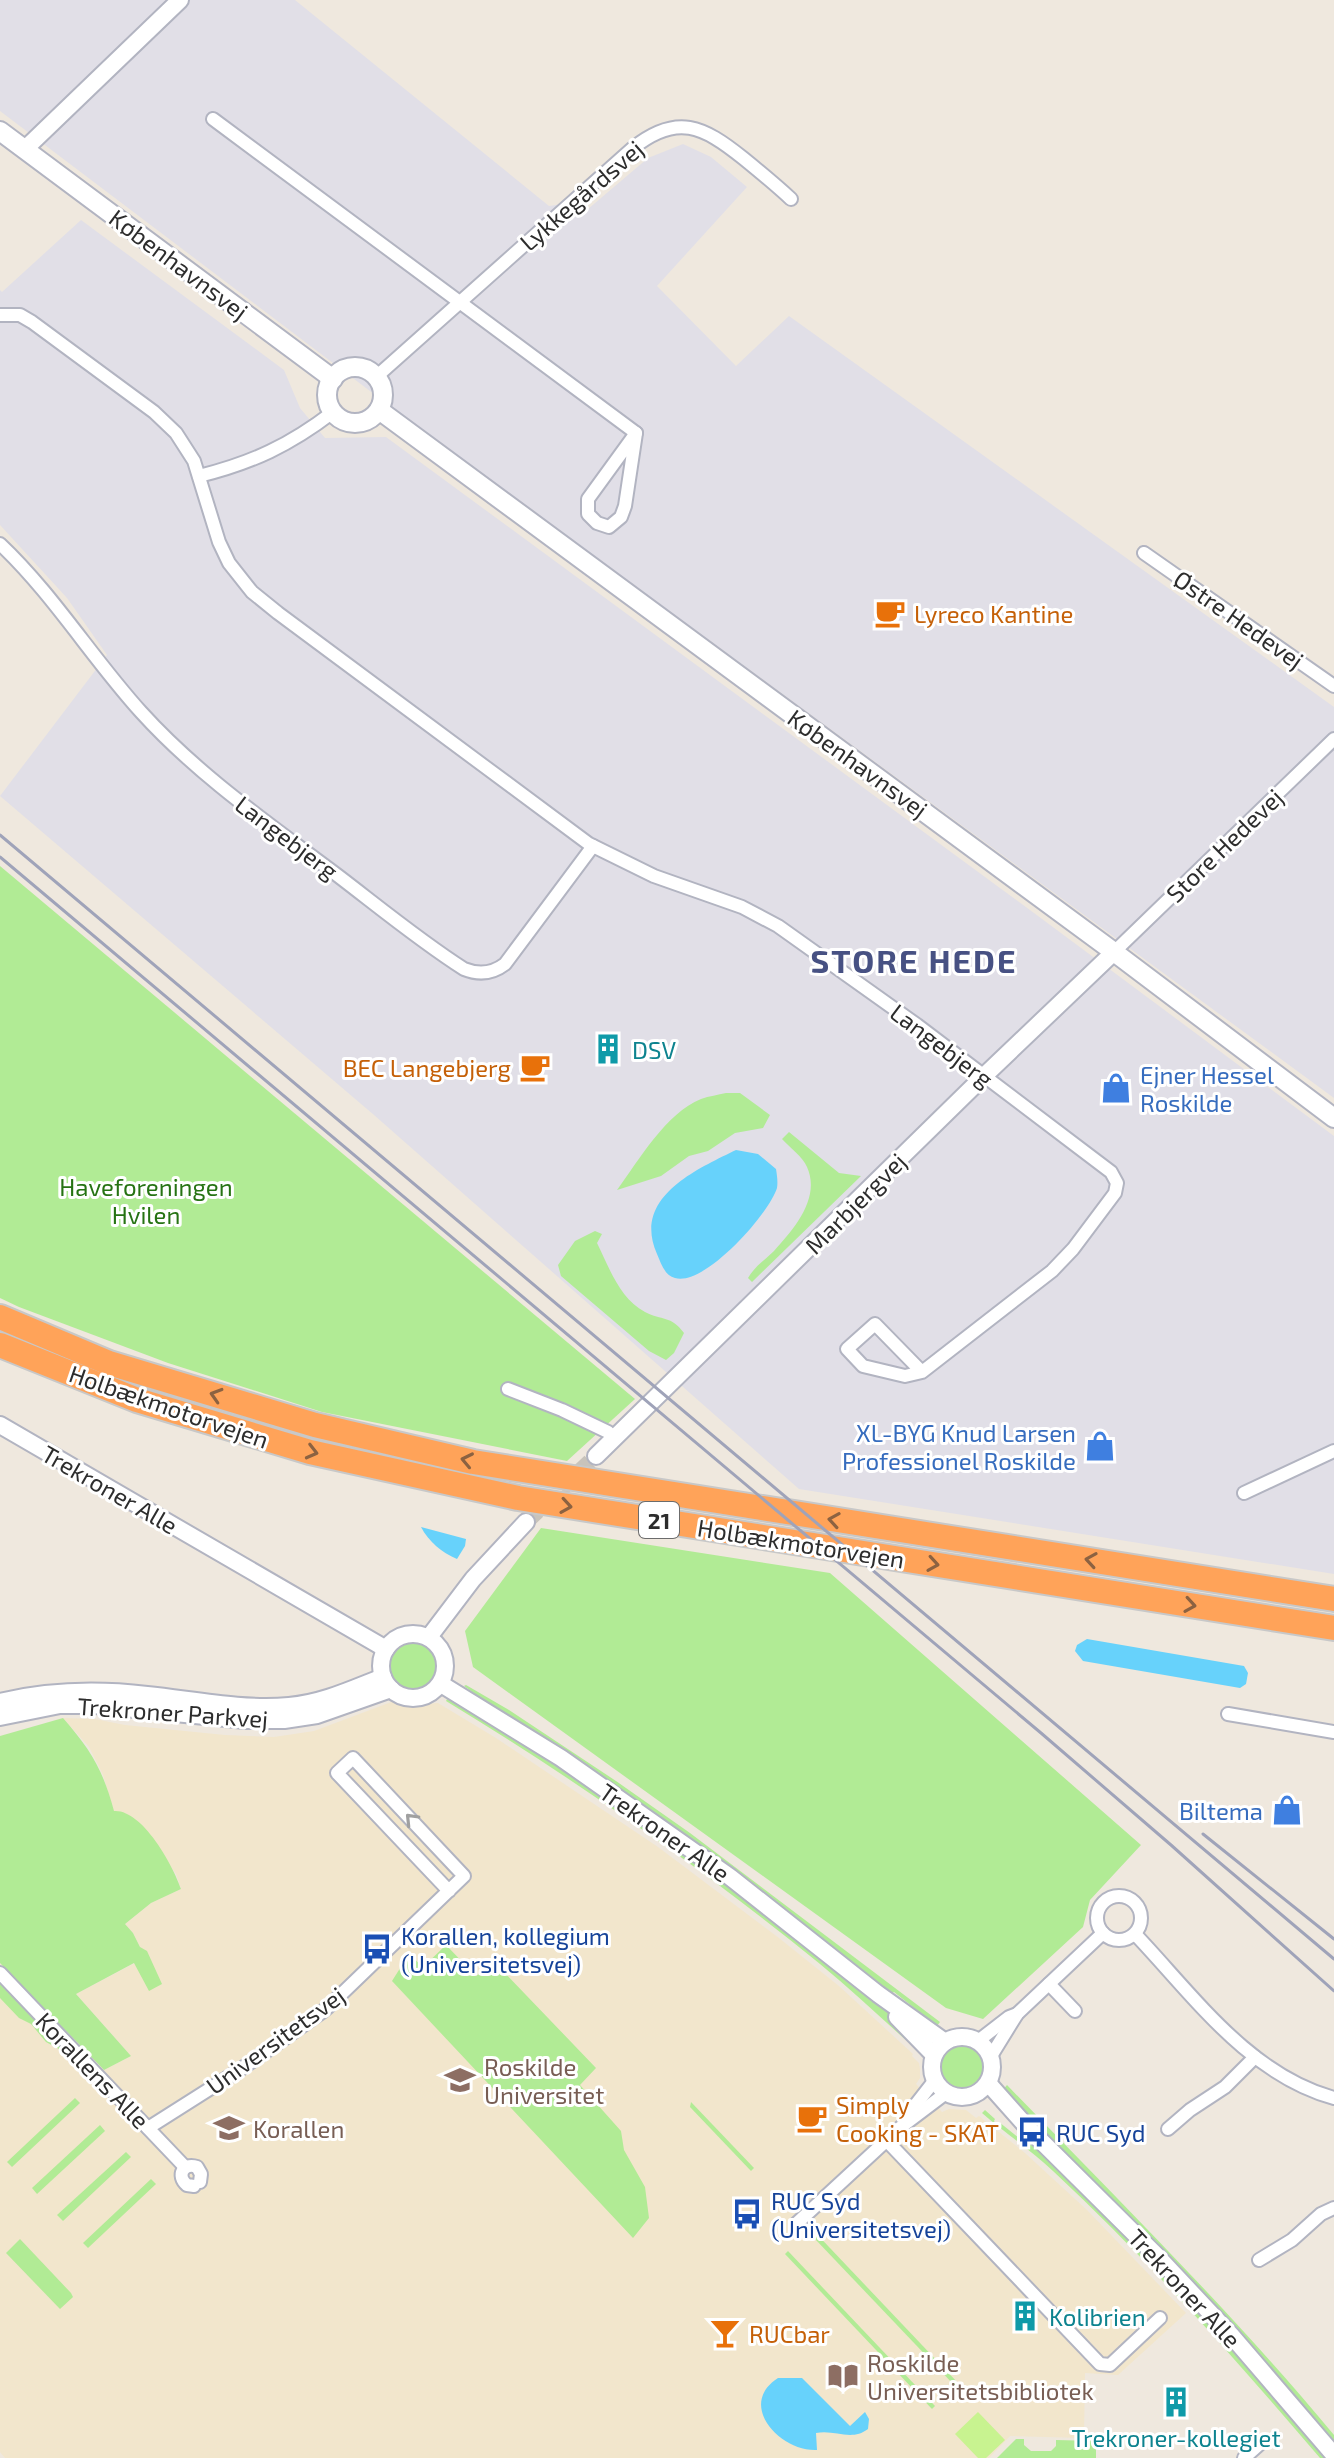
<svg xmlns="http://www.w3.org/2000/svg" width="1334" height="2458" font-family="'Exo 2',sans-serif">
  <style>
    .industrial { fill: #e1dfe7 }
    .education { fill: #f2e6cc }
    .green { fill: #b1eb95 }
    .pitch { fill: #c8f390 }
    .water { fill: #67d2fb }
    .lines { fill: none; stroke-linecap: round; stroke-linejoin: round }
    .tertiary-tunnel { stroke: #c8c3bb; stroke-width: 16; stroke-dasharray: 16 8; stroke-linecap: butt }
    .minor-casing { stroke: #b2b4c1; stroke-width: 16 }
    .tertiary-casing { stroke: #b2b4c1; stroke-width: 20 }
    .secondary-casing { stroke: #b2b4c1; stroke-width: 22 }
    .motorway-casing { stroke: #c8c8c8; stroke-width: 28 }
    .minor { stroke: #fff; stroke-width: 12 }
    .tertiary { stroke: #fff; stroke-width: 16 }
    .secondary { stroke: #fff; stroke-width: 18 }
    .motorway { stroke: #ffa359; stroke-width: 24 }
    .rail { stroke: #9fa3b9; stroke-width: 3 }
    .oneway { stroke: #8c6241 }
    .oneway2 { stroke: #a0a0a0 }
    .labels { text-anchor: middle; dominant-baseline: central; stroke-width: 6; stroke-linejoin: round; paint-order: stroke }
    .shield { fill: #fff; stroke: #6c6c6c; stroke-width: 2 }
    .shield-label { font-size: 22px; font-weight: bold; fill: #2d2d2d }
    .street-label { font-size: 24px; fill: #2d2d2d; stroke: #fff }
    .food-label { font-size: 24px; fill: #c56008; stroke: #fff; text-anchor: start }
    .culture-label { font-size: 24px; fill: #0d838f; stroke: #fff; text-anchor: start }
    .shop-label { font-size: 24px; fill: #366cbe; stroke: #fff; text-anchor: end }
    .park-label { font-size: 24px; fill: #267313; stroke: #fff }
    .transit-label { font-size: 24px; fill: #164399; stroke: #fff; text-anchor: start }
    .education-label { font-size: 24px; fill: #785e54; stroke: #fff; text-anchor: start }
    .district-label { font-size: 32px; font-weight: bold; letter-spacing: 2px; fill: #475183; stroke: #fff }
  </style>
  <rect width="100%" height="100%" fill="#efe8de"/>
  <g class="industrial">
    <path d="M0 0H295L549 206 562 204 581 215 648 158 683 144 711 157 747 187 657 286 736 366 789 316 1334 707V1098L403 416 0 111Z"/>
    <path d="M81 220 284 370 300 408 325 438 386 437 1034 913 1334 1136V1574L799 1489 374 1115 0 796 107 655 67 598 0 525V290L2 292Z"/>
  </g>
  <path class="education" d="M394 1701 411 1705 438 1703 496 1738 658 1847 779 1938 839 1986 913 2054 912 2056 919 2063 920 2069V2078L916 2084 942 2112 949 2109 966 2110 976 2118 979 2116 1025 2153 1087 2210 1186 2313 1118 2375 1085 2373 1084 2438 1010 2436 989 2458H5L0 2452V1963L104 2070 131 2056 76 1994 135 1963 140 1947 133 1933 125 1924 151 1903 181 1889 176 1874 166 1860 114 1812 103 1775 89 1747 63 1718 95 1719 125 1725 225 1735 274 1737 314 1731Z"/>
  <g class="green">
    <path d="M0 866 635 1399 567 1461 322 1412 168 1363 19 1307 0 1298Z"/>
    <path d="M726 1093H740L770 1115 763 1128 735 1133 708 1151 689 1156 661 1176 617 1190C639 1160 666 1113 701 1099 709 1096 718 1095 726 1093Z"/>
    <path d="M789 1132 839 1173 861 1176 752 1282 748 1278C755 1266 765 1260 774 1251 794 1229 821 1198 807 1167 803 1157 789 1147 782 1139Z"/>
    <path d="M595 1231 602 1234 597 1243C609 1267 619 1298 645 1312 662 1321 671 1315 684 1333L674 1353 666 1360 649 1351 561 1276 558 1265 575 1241Z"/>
    <path d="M541 1528 830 1573 1141 1845 1090 1900 1083 1927 983 2019 946 2008 473 1667 465 1631Z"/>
    <circle cx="414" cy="1667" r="24"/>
    <path d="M466 1685 509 1710 616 1781 690 1833 940 2022 937 2026 894 1992 892 1993 871 1982 464 1686Z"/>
    <path d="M447 1699C506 1725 560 1766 613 1802 675 1845 735 1890 795 1937 838 1970 882 2004 920 2044L916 2049C884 2021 853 1991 820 1964 702 1868 576 1780 446 1701Z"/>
    <path d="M63 1718C91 1750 103 1770 114 1811 142 1809 173 1865 181 1889L151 1903 125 1924 133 1933 140 1947 147 1951 162 1984 149 1991 134 1963 76 1994 131 2056 104 2070 0 1963V1736Z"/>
    <path d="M446 1945 476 1976 489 1968 505 1973 596 2068 580 2085 621 2131 624 2150 645 2187 649 2218 633 2238 392 1981 409 1954 423 1967Z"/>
    <path d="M0 1982 70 2055 46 2042 31 2024 19 2018 0 1998Z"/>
    <circle cx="961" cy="2068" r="23"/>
    <path d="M1007 2085C1118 2200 1232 2312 1334 2435V2446L1002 2091Z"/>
    <path d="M75 2098 80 2103 12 2167 7 2162Z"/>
    <path d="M691 2102 754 2168 751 2171 690 2107Z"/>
    <path d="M985 2110 995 2119 994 2121 996 2124 999 2122 1024 2142 1026 2141C1072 2174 1110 2217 1149 2258 1210 2324 1270 2390 1328 2458H1320C1235 2359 1149 2260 1053 2171 1031 2150 1005 2133 982 2113Z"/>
    <path d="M100 2125 105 2131 37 2194 32 2188Z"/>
    <path d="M126 2152 131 2157 63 2221 57 2215Z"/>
    <path d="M151 2179 156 2184 88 2248 83 2243Z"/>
    <path d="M811 2228 958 2383 955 2386 816 2240 809 2231Z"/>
    <path d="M20 2239 71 2293 73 2297 60 2309 6 2253Z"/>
    <path d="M788 2251 935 2406 932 2409 785 2254Z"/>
    <path d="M1016 2439H1024V2445L1031 2451H1051L1056 2446V2440L1096 2441V2458H997Z"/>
  </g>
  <path class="pitch" d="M978 2412 1005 2440 986 2458H978L955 2434Z"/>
  <g class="water">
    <path d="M736 1150 758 1154 776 1169C777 1175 778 1182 777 1188 769 1214 704 1287 675 1278 664 1275 661 1263 657 1254 632 1198 695 1170 736 1150Z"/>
    <path d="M421 1527 466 1539 465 1546 457 1559C441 1552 429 1542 421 1527Z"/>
    <path d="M1087 1639 1244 1666 1248 1673 1246 1684 1240 1688 1083 1661 1075 1651 1077 1645Z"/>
    <path d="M778 2378H802L850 2426 865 2412 869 2419 868 2429C851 2442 835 2429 816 2433L817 2450C781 2452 736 2405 778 2378Z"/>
  </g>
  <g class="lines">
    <path class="tertiary-tunnel" d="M526 1522 596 1456"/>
    <g class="minor-casing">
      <g id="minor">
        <path d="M213 119 636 433"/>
        <path d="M0 315H20L32 322 154 412 176 433 194 461 219 542 229 563 252 592 278 613 589 844 654 876 742 907 778 926 917 1025 1111 1172 1117 1183 1115 1193 1073 1249 1052 1271 922 1372 905 1376 863 1366 847 1349 875 1324 922 1372"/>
        <path d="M376 377 633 148C677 113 703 126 743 158 759 171 775 184 791 199"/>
        <path d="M636 433 625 506 621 517 609 527 597 523 588 514V499Z"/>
        <path d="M199 476C252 463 290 445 333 412"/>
        <path d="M0 544C53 594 92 658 141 712 198 775 269 824 337 875 379 907 420 941 464 969 479 975 492 974 505 964L593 846"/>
        <path d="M1144 553 1334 686"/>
        <path d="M1114 952 1334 739"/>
        <path d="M508 1389 562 1410 608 1432 614 1438"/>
        <path d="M1244 1493 1334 1451"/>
        <path d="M1228 1714 1334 1732"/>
        <circle cx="1119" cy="1918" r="22"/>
        <path d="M1135 1934C1193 1995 1249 2075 1334 2098"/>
        <path d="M0 1973 185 2167"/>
        <path d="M1049 1984 1075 2011"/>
        <path d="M978 2041 1009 2017 1017 2014"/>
        <path d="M991 2056 1017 2014 1103 1933"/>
        <path d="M906 2117 935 2080"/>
        <path d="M148 2128 241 2069 322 2012 328 2007 464 1876 353 1758 337 1773 449 1891"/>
        <path d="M1168 2129 1190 2110 1225 2087 1255 2057"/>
        <path d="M887 2141 1100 2364 1110 2365 1160 2318"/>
        <path d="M194 2186 187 2185C176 2176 183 2162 197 2167L201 2174 200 2182"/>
        <path d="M796 2224 901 2127 946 2093"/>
        <path d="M1259 2260 1292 2240 1321 2214 1334 2208"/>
        <path d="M1244 2458 1263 2441"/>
      </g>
    </g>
    <g class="tertiary-casing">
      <g id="tertiary">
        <path d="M25 149 180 0"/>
        <path d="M0 1425 386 1649"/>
        <path d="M596 1456 983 1077 1114 952"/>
        <circle cx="413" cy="1666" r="32"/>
        <path d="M429 1637 473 1579 526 1522"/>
        <path d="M441 1684 561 1758 730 1877 878 1994 945 2042"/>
        <path d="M0 1702C50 1690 96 1689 147 1695 195 1700 241 1710 289 1706 323 1703 352 1689 383 1677"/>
        <path d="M0 1717 60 1705H95L245 1720H284L317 1715 391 1689"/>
        <path d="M897 2017 934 2055"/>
        <circle cx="962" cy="2067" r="30"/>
        <path d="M988 2083 1028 2128 1157 2256 1231 2335 1334 2455"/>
      </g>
    </g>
    <g class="secondary-casing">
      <g id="secondary">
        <path d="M0 131 333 379"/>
        <circle cx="355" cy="395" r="28"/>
        <path d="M379 410 1114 952 1334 1118"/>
      </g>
    </g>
    <g class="motorway-casing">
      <g id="motorway">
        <path d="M0 1317 109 1363 315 1425 473 1462 1334 1599"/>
        <path d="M0 1345 137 1400 310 1452 518 1498 1334 1628"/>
      </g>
    </g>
    <use href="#minor" class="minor"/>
    <use href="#tertiary" class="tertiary"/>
    <use href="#secondary" class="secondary"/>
    <use href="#motorway" class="motorway"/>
    <g class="rail">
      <path d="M0 835 1334 1959"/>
      <path d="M0 857 1041 1733 1171 1845 1334 1991"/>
      <path d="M1203 1834 1334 1939"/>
    </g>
  </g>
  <defs><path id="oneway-chevron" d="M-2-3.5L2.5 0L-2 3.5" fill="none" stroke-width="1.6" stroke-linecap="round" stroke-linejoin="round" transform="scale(2)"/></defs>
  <g class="oneway">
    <use href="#oneway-chevron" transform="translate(216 1395) rotate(-163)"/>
    <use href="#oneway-chevron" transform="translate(312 1452) rotate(14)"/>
    <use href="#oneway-chevron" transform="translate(467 1460) rotate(-168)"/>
    <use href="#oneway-chevron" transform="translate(566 1506) rotate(9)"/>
    <use href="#oneway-chevron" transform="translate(834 1520) rotate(-171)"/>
    <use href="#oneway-chevron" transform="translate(1091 1560) rotate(-171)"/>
    <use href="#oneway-chevron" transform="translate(933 1564) rotate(9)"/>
    <use href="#oneway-chevron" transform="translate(1190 1605) rotate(9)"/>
  </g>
  <use class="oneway2" href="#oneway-chevron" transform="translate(411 1819) rotate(-134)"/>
  <defs>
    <g id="cafe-bare" transform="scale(2.4)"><path d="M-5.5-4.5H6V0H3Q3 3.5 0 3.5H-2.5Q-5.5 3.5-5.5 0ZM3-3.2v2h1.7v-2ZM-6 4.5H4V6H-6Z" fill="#e8710a" stroke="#fff" stroke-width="2.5" paint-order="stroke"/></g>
    <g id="building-bare" transform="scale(2.4)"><path d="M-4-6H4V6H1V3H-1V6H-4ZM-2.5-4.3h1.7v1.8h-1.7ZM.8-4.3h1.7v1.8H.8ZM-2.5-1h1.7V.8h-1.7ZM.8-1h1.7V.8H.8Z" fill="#0f9aa8" stroke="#fff" stroke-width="2.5" paint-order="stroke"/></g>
    <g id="shop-bare" transform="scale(2.4)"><path d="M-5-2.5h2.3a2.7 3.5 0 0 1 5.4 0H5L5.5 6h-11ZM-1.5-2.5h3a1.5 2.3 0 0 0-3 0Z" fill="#3f7fe0" stroke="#fff" stroke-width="2.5" paint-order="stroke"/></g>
    <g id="bus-bare" transform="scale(2.4)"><path d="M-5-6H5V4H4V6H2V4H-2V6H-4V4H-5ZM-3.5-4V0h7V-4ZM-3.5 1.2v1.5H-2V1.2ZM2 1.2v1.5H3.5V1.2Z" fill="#1a4fb4" stroke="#fff" stroke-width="2.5" paint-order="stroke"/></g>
    <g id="university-bare" transform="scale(2.4)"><path d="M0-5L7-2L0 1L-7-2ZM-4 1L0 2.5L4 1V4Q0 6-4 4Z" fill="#8d6e63" stroke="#fff" stroke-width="2.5" paint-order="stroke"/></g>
    <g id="school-bare" transform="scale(2.4)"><path d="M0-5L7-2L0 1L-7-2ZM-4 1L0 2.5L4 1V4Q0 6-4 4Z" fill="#8d6e63" stroke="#fff" stroke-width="2.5" paint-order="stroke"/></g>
    <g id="bar-bare" transform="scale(2.4)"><path d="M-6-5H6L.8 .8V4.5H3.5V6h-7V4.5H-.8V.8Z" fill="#e8710a" stroke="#fff" stroke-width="2.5" paint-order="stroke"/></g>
    <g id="library-bare" transform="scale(2.4)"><path d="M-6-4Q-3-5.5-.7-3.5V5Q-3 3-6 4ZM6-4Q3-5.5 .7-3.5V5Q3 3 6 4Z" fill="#8d6e63" stroke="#fff" stroke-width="2.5" paint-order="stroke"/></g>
  </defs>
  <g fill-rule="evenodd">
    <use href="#cafe-bare" x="890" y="613"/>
    <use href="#building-bare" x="608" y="1049"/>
    <use href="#cafe-bare" x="535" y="1067"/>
    <use href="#shop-bare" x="1116" y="1088"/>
    <use href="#shop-bare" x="1100" y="1446"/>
    <use href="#shop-bare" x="1287" y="1810"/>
    <use href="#bus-bare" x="377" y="1949"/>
    <use href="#university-bare" x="460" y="2080"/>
    <use href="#cafe-bare" x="812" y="2118"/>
    <use href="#school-bare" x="229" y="2128"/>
    <use href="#bus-bare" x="1032" y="2132"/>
    <use href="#bus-bare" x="747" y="2214"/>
    <use href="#building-bare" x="1025" y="2316"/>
    <use href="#bar-bare" x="725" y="2333"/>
    <use href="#library-bare" x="843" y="2376"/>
    <use href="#building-bare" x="1176" y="2402"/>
  </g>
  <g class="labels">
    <rect class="shield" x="639" y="1502" width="40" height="36" rx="6"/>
    <g class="shield-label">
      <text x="659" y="1520">21</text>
    </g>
    <g class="street-label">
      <text transform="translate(581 195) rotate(-41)">Lykkegårdsvej</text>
      <text transform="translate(179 264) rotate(37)">Københavnsvej</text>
      <text transform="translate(1239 619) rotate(35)">Østre Hedevej</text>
      <text transform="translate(858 763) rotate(36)">Københavnsvej</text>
      <text transform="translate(287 837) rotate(37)">Langebjerg</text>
      <text transform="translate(1224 845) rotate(-44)">Store Hedevej</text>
      <text transform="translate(942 1045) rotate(37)">Langebjerg</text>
      <text transform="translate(855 1203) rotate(-45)">Marbjergvej</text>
      <text transform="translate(169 1406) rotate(19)">Holbækmotorvejen</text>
      <text transform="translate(110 1489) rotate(30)">Trekroner Alle</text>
      <text transform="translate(801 1543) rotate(9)">Holbækmotorvejen</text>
      <text transform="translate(173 1712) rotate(4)">Trekroner Parkvej</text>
      <text transform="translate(665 1832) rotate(35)">Trekroner Alle</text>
      <text transform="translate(275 2040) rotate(-36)">Universitetsvej</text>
      <text transform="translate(93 2070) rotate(46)">Korallens Alle</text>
      <text transform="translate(1185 2288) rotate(47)">Trekroner Alle</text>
    </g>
    <g class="food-label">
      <text x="914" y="613">Lyreco Kantine</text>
      <text x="511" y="1067" text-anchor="end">BEC Langebjerg</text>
      <text x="836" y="2104">Simply<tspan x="836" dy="28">Cooking - SKAT</tspan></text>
      <text x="749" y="2333">RUCbar</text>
    </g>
    <g class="culture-label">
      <text x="632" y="1049">DSV</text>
      <text x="1049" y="2316">Kolibrien</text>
      <text x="1176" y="2437" text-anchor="middle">Trekroner-kollegiet</text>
    </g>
    <g class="shop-label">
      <text x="1140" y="1074" text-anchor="start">Ejner Hessel<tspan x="1140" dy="28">Roskilde</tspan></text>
      <text x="1076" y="1432">XL-BYG Knud Larsen<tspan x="1076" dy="28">Professionel Roskilde</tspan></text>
      <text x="1263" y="1810">Biltema</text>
    </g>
    <g class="park-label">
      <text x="146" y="1186">Haveforeningen<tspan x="146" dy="28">Hvilen</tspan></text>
    </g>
    <g class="transit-label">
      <text x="401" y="1935">Korallen, kollegium<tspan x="401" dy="28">(Universitetsvej)</tspan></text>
      <text x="1056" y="2132">RUC Syd</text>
      <text x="771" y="2200">RUC Syd<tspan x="771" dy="28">(Universitetsvej)</tspan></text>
    </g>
    <g class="education-label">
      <text x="484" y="2066">Roskilde<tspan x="484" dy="28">Universitet</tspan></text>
      <text x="253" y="2128">Korallen</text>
      <text x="867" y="2362">Roskilde<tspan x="867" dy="28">Universitetsbibliotek</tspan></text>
    </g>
    <g class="district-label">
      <text x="914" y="960">STORE HEDE</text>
    </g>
  </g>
</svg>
